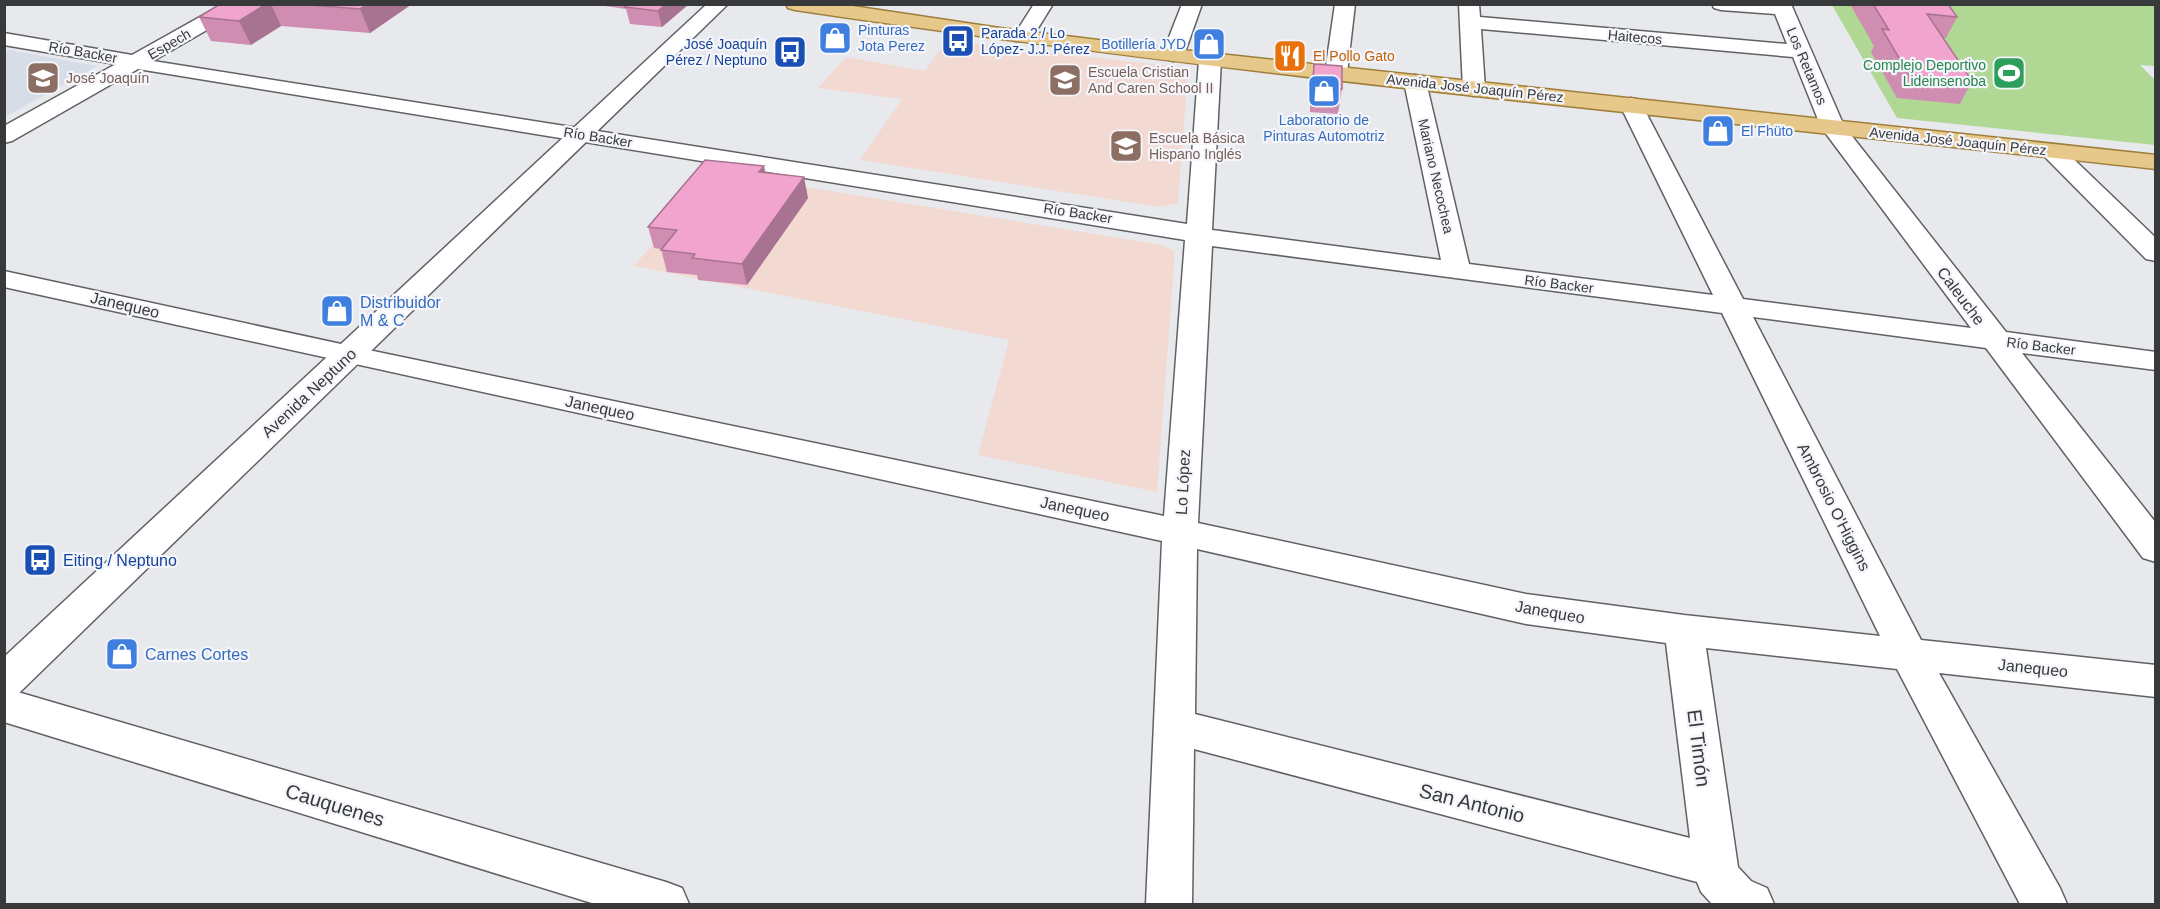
<svg xmlns="http://www.w3.org/2000/svg" width="2160" height="909" font-family="Arial,sans-serif">
  <style>
    .commercial { fill: #f2d9d2 }
    .built { fill: #d7dde7 }
    .green { fill: #b1d794 }
    .lines { fill: none; stroke-linecap: round; stroke-linejoin: round }
    .street-casing { stroke: #5f6164; stroke-width: 3 }
    .secondary-casing { stroke: #5f6164; stroke-width: 3 }
    .primary-casing { stroke: #9f7e3b; stroke-width: 3 }
    .street { fill: #fff; fill-rule: evenodd }
    .secondary { fill: #fff; fill-rule: evenodd }
    .primary { fill: #e6c88a; fill-rule: evenodd }
    .wall { fill: #ce8db1 }
    .shaded-wall { fill: #a87390 }
    .building { fill: #f0a4ce; stroke: #a87390; stroke-width: 1.5 }
    .labels { text-anchor: middle; dominant-baseline: central; stroke-width: 4.5; stroke-linejoin: round; paint-order: stroke }
    .far-shop-label { font-size: 14px; fill: #366cbe; stroke: #f4f6fb; text-anchor: start }
    .far-transit-label { font-size: 14px; fill: #164399; stroke: #f4f6fb; text-anchor: start }
    .far-street-label { font-size: 14px; fill: #38393a; stroke: #f4f6fb }
    .far-food-label { font-size: 14px; fill: #c56008; stroke: #f4f6fb; text-anchor: start }
    .far-leisure-label { font-size: 14px; fill: #27864d; stroke: #f4f6fb; text-anchor: end }
    .far-education-label { font-size: 14px; fill: #785e54; stroke: #f4f6fb; text-anchor: start }
    .street-label { font-size: 16px; fill: #38393a; stroke: #f4f6fb }
    .shop-label { font-size: 16px; fill: #366cbe; stroke: #f4f6fb; text-anchor: start }
    .transit-label { font-size: 16px; fill: #164399; stroke: #f4f6fb; text-anchor: start }
    .near-street-label { font-size: 20px; fill: #38393a; stroke: #f4f6fb }
  </style>
  <rect width="100%" height="100%" fill="#e7e9ed"/>
  <g class="commercial">
    <path d="M947 40 1177 67 1188 72 1178 203 1159 207 860 160 902 99 818 88 846 57 925 71Z"/>
    <path d="M714 172 1162 245 1175 251 1157 492 978 455 1009 340 634 266Z"/>
  </g>
  <path class="built" d="M10 50 97 66 5 117V52Z"/>
  <path class="green" d="M1832 5H2155V66L2140 65 2155 80V145L1897 118Z"/>
  <g class="lines">
    <g class="street-casing">
      <g id="street">
        <path d="M223 4H247L245 8 153 61 1187 224 1199 60 1203 56 1210 54 1217 56 1221 60 1212 230 1441 260 1404 82 1407 77 1415 75 1423 77 1426 82 1469 264 1713 295 1620 105 1623 100 1631 98 1639 100 1642 105 1743 299 1971 328 1821 127 1793 57 1481 29 1485 89 1482 94 1474 96 1466 94 1463 89 1459 4H1479L1480 17 1787 44 1775 14 1721 10 1714 8 1712 4H1791L1844 126 2006 332 2156 352V370L2022 353 2156 523V562L2143 558 1986 348 1753 317 1921 640 2156 665V697L1939 673 2060 888 2067 904H2020L1897 669 1706 648 1738 867 1751 881 1767 888 1774 904H1712L1701 892 1697 882 1194 749 1192 904H1146L1162 541 4 287V271L378 352 1164 516 1185 240 138 69 12 141 4 143V126L116 64 4 45V33L132 55ZM1212 246 1722 313 1880 636 1684 615 1526 594 1198 523ZM1197 549 1526 624 1666 643 1690 838 1195 714Z"/>
        <path d="M1034 4H1053L1030 41H1016L1013 37Z"/>
        <path d="M1182 4H1202L1184 55 1180 59 1173 61 1166 59 1162 55Z"/>
        <path d="M1335 4H1355L1347 73 1344 78 1336 79 1328 78 1325 73Z"/>
        <path d="M2053 145 2061 147 2156 238V261L2146 259 2045 157 2041 152 2045 147Z"/>
        <path d="M4 688 666 882 682 888 689 904H595L4 722Z"/>
      </g>
    </g>
    <g class="secondary-casing">
      <path id="secondary" d="M707 4H728L18 694 4 698V657Z"/>
    </g>
    <g class="primary-casing">
      <path id="primary" d="M786 4H839L1000 28 1173 49 2156 155V169C1702 119 1247 77 795 10L788 8Z"/>
    </g>
    <use href="#street" class="street"/>
    <use href="#secondary" class="secondary"/>
    <use href="#primary" class="primary"/>
  </g>
  <g class="wall">
    <path d="M220 4H412L370 33 281 26 251 45 211 41 199 17Z"/>
    <path d="M591 4H689L662 27 630 24 626 9Z"/>
    <path d="M1850 4H1948L1957 17 1946 38H1943L1972 81 1960 104 1897 98 1871 52 1874 46Z"/>
    <path d="M1314 64 1342 89 1338 114 1310 112V89Z"/>
    <path d="M764 166 765 173 808 198 747 285 698 280 697 275 667 272 661 249 654 248 648 227Z"/>
  </g>
  <g class="shaded-wall">
    <path d="M266 4H271L281 26 251 45 239 21Z"/>
    <path d="M368 4H412L370 33 360 9Z"/>
    <path d="M666 4H689L662 27 658 11Z"/>
    <path d="M764 166 768 187 759 172Z"/>
    <path d="M804 177 808 198 747 285 742 264Z"/>
  </g>
  <g class="building">
    <path d="M220 4H266L239 21 199 17Z"/>
    <path d="M298 4H368L360 9Z"/>
    <path d="M629 4H666L658 11 625 7Z"/>
    <path d="M1873 4H1948L1957 17 1927 14 1972 81 1909 75 1882 29 1889 30Z"/>
    <path d="M1314 64 1342 66V89L1313 87Z"/>
    <path d="M705 160 764 166 759 172 804 177 742 264 692 258 695 254 661 250 677 230 648 227Z"/>
  </g>
  <defs>
    <g id="shop-square" transform="scale(1.725)"><rect x="-9" y="-9" width="18" height="18" rx="4" fill="#3f7fe0" stroke="#f4f6fb"/><path d="M-5-2.5h2.3a2.7 3.5 0 0 1 5.4 0H5L5.5 6h-11ZM-1.5-2.5h3a1.5 2.3 0 0 0-3 0Z" fill="#fff"/></g>
    <g id="bus-square" transform="scale(1.725)"><rect x="-9" y="-9" width="18" height="18" rx="4" fill="#1a4fb4" stroke="#f4f6fb"/><path d="M-5-6H5V4H4V6H2V4H-2V6H-4V4H-5ZM-3.5-4V0h7V-4ZM-3.5 1.2v1.5H-2V1.2ZM2 1.2v1.5H3.5V1.2Z" fill="#fff"/></g>
    <g id="restaurant-square" transform="scale(1.725)"><rect x="-9" y="-9" width="18" height="18" rx="4" fill="#e8710a" stroke="#f4f6fb"/><path d="M-5-6h1v4h1v-4h1v4h1v-4h1v5L-1.5 .5V6h-2V.5L-5-1ZM5-6V6H3V1.5H1.5Q1.5-4 5-6Z" fill="#fff"/></g>
    <g id="stadium-square" transform="scale(1.725)"><rect x="-9" y="-9" width="18" height="18" rx="4" fill="#2e9e5b" stroke="#f4f6fb"/><path d="M0-5a6.5 5 0 1 0 0 10a6.5 5 0 1 0 0-10ZM-3.5-1.8h7v3.6h-7Z" fill="#fff"/></g>
    <g id="school-square" transform="scale(1.725)"><rect x="-9" y="-9" width="18" height="18" rx="4" fill="#8d6e63" stroke="#f4f6fb"/><path d="M0-5L7-2L0 1L-7-2ZM-4 1L0 2.5L4 1V4Q0 6-4 4Z" fill="#fff"/></g>
  </defs>
  <g fill-rule="evenodd">
    <use href="#shop-square" x="835" y="38"/>
    <use href="#bus-square" x="958" y="41"/>
    <use href="#shop-square" x="1209" y="44"/>
    <use href="#bus-square" x="790" y="52"/>
    <use href="#restaurant-square" x="1290" y="56"/>
    <use href="#stadium-square" x="2009" y="73"/>
    <use href="#school-square" x="43" y="78"/>
    <use href="#school-square" x="1065" y="80"/>
    <use href="#shop-square" x="1324" y="91"/>
    <use href="#shop-square" x="1718" y="131"/>
    <use href="#school-square" x="1126" y="146"/>
    <use href="#shop-square" x="337" y="311"/>
    <use href="#bus-square" x="40" y="560"/>
    <use href="#shop-square" x="122" y="654"/>
  </g>
  <g class="labels">
    <g class="far-shop-label">
      <text x="858" y="30">Pinturas<tspan x="858" dy="16">Jota Perez</tspan></text>
      <text x="1186" y="44" text-anchor="end">Botillería JYD</text>
      <text x="1324" y="120" text-anchor="middle">Laboratorio de<tspan x="1324" dy="16">Pinturas Automotriz</tspan></text>
      <text x="1741" y="131">El Fhüto</text>
    </g>
    <g class="far-transit-label">
      <text x="981" y="33">Parada 2 / Lo<tspan x="981" dy="16">López- J.J. Pérez</tspan></text>
      <text x="767" y="44" text-anchor="end">José Joaquín<tspan x="767" dy="16">Pérez / Neptuno</tspan></text>
    </g>
    <g class="far-street-label">
      <text transform="translate(1635 37) rotate(5)">Haitecos</text>
      <text transform="translate(169 44) rotate(-30)">Espech</text>
      <text transform="translate(83 52) rotate(10)">Río Backer</text>
      <text transform="translate(1807 66) rotate(67)">Los Retamos</text>
      <text transform="translate(1475 88) rotate(6)">Avenida José Joaquín Pérez</text>
      <text transform="translate(598 137) rotate(9)">Río Backer</text>
      <text transform="translate(1958 141) rotate(6)">Avenida José Joaquín Pérez</text>
      <text transform="translate(1436 176) rotate(77)">Mariano Necochea</text>
      <text transform="translate(1078 213) rotate(9)">Río Backer</text>
      <text transform="translate(1559 284) rotate(7)">Río Backer</text>
      <text transform="translate(2041 346) rotate(7)">Río Backer</text>
    </g>
    <g class="far-food-label">
      <text x="1313" y="56">El Pollo Gato</text>
    </g>
    <g class="far-leisure-label">
      <text x="1986" y="65">Complejo Deportivo<tspan x="1986" dy="16">Lideinsenoba</tspan></text>
    </g>
    <g class="far-education-label">
      <text x="1088" y="72">Escuela Cristian<tspan x="1088" dy="16">And Caren School II</tspan></text>
      <text x="66" y="78">José Joaquín</text>
      <text x="1149" y="138">Escuela Básica<tspan x="1149" dy="16">Hispano Inglés</tspan></text>
    </g>
    <g class="street-label">
      <text transform="translate(1961 296) rotate(53)">Caleuche</text>
      <text transform="translate(125 305) rotate(13)">Janequeo</text>
      <text transform="translate(309 393) rotate(-43)">Avenida Neptuno</text>
      <text transform="translate(600 408) rotate(12)">Janequeo</text>
      <text transform="translate(1183 482) rotate(-87)">Lo López</text>
      <text transform="translate(1834 507) rotate(63)">Ambrosio O'Higgins</text>
      <text transform="translate(1075 509) rotate(12)">Janequeo</text>
      <text transform="translate(1550 612) rotate(10)">Janequeo</text>
      <text transform="translate(2033 668) rotate(6)">Janequeo</text>
    </g>
    <g class="shop-label">
      <text x="360" y="302">Distribuidor<tspan x="360" dy="18">M &amp; C</tspan></text>
      <text x="145" y="654">Carnes Cortes</text>
    </g>
    <g class="transit-label">
      <text x="63" y="560">Eiting / Neptuno</text>
    </g>
    <g class="near-street-label">
      <text transform="translate(1699 748) rotate(83)">El Timón</text>
      <text transform="translate(1472 803) rotate(14)">San Antonio</text>
      <text transform="translate(335 805) rotate(17)">Cauquenes</text>
    </g>
  </g>
  <rect width="2160" height="909" fill="none" stroke="#38393a" stroke-width="12"/>
</svg>
